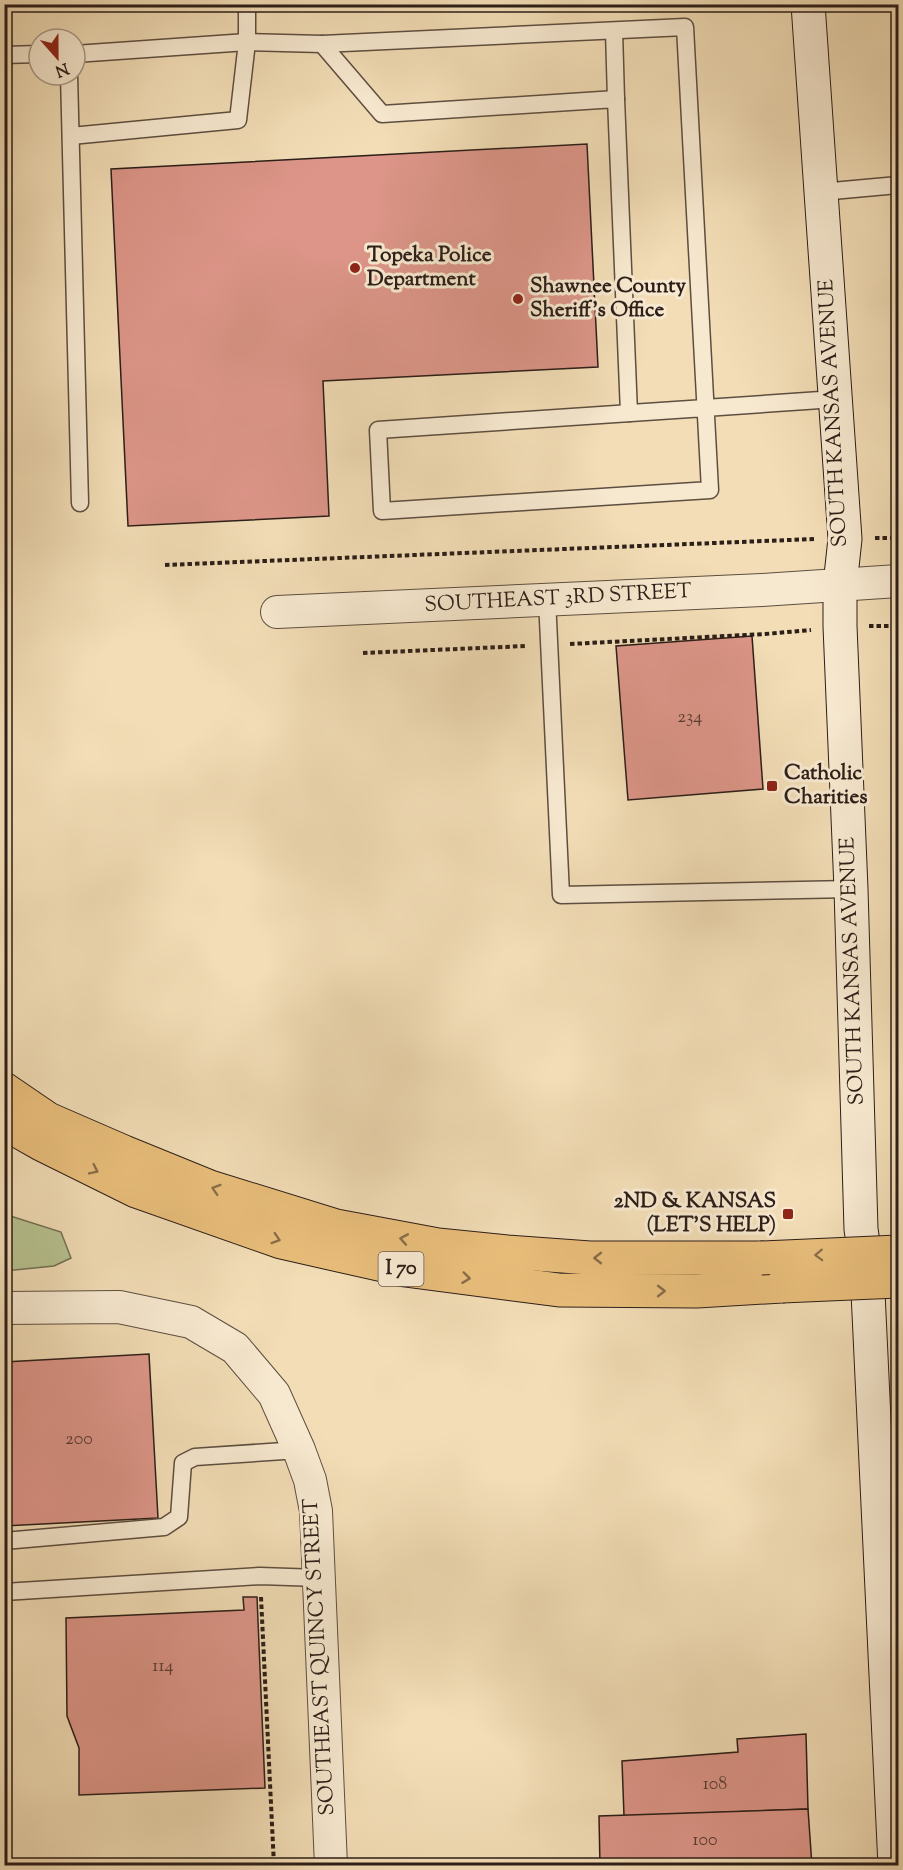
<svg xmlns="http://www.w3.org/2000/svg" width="903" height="1870" font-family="'Sorts Mill Goudy',serif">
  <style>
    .green { fill: #b7c290; stroke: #727054; stroke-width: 1.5 }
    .building { fill: #dc9588; stroke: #2c1e18; stroke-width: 1.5 }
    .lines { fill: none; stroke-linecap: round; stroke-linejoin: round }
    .service-casing { stroke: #5e4e40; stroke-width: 19 }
    .minor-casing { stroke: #5e4e40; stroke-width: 34 }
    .secondary-casing { stroke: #2c1e18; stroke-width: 35 }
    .motorway-casing { stroke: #2c1e18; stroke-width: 35 }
    .path { stroke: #2c1e18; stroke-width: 4; stroke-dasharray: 4.5 3; stroke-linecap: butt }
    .service { stroke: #f7e9d0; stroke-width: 16 }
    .minor { stroke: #f7e9d0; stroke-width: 32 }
    .secondary { stroke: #f7e9d0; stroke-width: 33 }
    .motorway { stroke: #e9be7b; stroke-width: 33 }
    .motorway-bridge-casing { stroke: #2c1e18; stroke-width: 35; stroke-linecap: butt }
    .motorway-bridge { stroke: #e9be7b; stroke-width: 33 }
    .oneway { stroke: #8a6e4a }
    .poi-dot { fill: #8f2418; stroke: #f7e9d0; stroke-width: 2 }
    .labels { text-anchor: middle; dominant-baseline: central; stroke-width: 6; stroke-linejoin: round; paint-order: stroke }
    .number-label { font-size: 18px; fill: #583c34 }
    .shield { fill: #f7e9d0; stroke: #695b4f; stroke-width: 1.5 }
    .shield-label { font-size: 20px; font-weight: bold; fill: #2c1e18 }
    .poi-label { font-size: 21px; font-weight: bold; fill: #2c1e18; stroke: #f7e9d0; text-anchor: start }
    .street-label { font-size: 21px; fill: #2c1e18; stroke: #f7e9d0 }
  </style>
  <rect width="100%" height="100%" fill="#f2ddb6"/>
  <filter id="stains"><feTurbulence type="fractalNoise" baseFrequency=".00333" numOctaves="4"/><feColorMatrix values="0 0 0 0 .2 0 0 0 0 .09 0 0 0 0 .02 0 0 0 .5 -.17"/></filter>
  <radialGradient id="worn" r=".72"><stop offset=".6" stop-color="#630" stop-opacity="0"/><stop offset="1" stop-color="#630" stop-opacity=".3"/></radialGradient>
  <path class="green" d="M4 1214 61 1232 71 1258 54 1266 5 1271Z"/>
  <g class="building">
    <path d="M587 144 598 367 323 381 329 516 128 526 111 169Z"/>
    <path d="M752 636 763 789 628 800 616 646Z"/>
    <path d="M149 1354 158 1518 4 1526V1362Z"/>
    <path d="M243 1597H257L265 1788 79 1795V1748L67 1716 66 1618 244 1610Z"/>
    <path d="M806 1734 808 1809 624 1816 622 1761 738 1752 737 1739Z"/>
    <path d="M808 1809 812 1866H600L599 1816Z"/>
  </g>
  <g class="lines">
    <g class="service-casing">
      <g id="service">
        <path d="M614 31 616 99"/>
        <path d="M322 44 382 114 616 99 629 413"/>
        <path d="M75 54 247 42 322 44 685 27 710 490 382 511 378 430 705 408 835 399"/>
        <path d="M4 55 39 54"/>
        <path d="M69 75 80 503"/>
        <path d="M71 136 238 120 247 42V4"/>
        <path d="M821 192 898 185"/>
        <path d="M547 599 561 895 851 889"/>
        <path d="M4 1541 164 1527 179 1517 183 1463 195 1457 299 1450"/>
        <path d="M4 1592 260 1576 319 1578"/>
      </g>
    </g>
    <g class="minor-casing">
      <g id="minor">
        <path d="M277 612 762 590 898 581"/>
        <path d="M4 1308 119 1307 191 1322 235 1348 274 1394 299 1450 310 1480 316 1511 331 1866"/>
      </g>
    </g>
    <g class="secondary-casing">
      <path id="secondary" d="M808 4 845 539 840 585V626L851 889 861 1229 867 1271 895 1866"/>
    </g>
    <g class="motorway-casing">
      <g id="motorway">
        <path d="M4 1089 48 1119 124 1152 210 1187 336 1226 438 1245 507 1252 590 1258H761"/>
        <path d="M4 1123 41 1144 136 1191 281 1242 405 1270 559 1290 697 1291 782 1286"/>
      </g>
    </g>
    <g class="path">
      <path d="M875 538H898"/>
      <path d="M165 565 814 539"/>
      <path d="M869 626H898"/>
      <path d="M570 644 765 634 811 630"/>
      <path d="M363 653 526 646"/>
      <path d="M261 1597 274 1866"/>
    </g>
    <use href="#service" class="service"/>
    <use href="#minor" class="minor"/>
    <use href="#secondary" class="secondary"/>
    <use href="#motorway" class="motorway"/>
    <g class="motorway-bridge-casing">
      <g id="motorway-bridge">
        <path d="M761 1258 898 1252"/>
        <path d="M782 1286 898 1281"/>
      </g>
    </g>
    <use href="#motorway-bridge" class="motorway-bridge"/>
  </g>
  <defs><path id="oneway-chevron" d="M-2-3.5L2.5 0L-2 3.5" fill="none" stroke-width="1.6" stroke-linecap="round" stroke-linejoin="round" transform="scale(1.5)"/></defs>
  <g class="oneway">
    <use href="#oneway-chevron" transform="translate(94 1170) rotate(26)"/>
    <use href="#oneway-chevron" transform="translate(216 1189) rotate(-162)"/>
    <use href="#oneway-chevron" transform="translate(276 1239) rotate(18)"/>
    <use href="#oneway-chevron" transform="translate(404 1239) rotate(-170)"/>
    <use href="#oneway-chevron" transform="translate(819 1255) rotate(178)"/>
    <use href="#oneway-chevron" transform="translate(598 1258) rotate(-180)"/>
    <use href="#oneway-chevron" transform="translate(466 1278) rotate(7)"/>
    <use href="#oneway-chevron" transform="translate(661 1291)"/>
  </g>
  <g class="poi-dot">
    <circle cx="355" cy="268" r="6"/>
    <circle cx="518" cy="299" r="6"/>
    <rect x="766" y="780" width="12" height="12" rx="3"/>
    <rect x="782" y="1208" width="12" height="12" rx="3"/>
  </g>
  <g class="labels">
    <g class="number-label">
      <text x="690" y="718">234</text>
      <text x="79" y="1440">200</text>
      <text x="163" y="1667">114</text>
      <text x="715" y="1785">108</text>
      <text x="705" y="1841">100</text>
    </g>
    <rect class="shield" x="378.5" y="1252" width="45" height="34" rx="4.5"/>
    <g class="shield-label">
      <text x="401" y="1269">I 70</text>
    </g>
    <g class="poi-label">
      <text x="367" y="256">Topeka Police<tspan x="367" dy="24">Department</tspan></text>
      <text x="530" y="287">Shawnee County<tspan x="530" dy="24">Sheriff's Office</tspan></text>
      <text x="784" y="774">Catholic<tspan x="784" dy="24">Charities</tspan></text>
      <text x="776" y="1202" text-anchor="end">2ND &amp; KANSAS<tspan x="776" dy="24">(LET'S HELP)</tspan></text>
    </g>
    <g class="street-label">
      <text transform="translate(834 413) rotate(-93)">SOUTH KANSAS AVENUE</text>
      <text transform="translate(558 599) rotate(-3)">SOUTHEAST 3RD STREET</text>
      <text transform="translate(853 971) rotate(-92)">SOUTH KANSAS AVENUE</text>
      <text transform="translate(320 1657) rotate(-93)">SOUTHEAST QUINCY STREET</text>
    </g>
  </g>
  <rect width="903" height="1870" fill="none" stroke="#f2ddb6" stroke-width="24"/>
  <rect x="6" y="6" width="891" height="1858" fill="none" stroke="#2c1e18" stroke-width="3"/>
  <rect x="12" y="12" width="879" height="1846" fill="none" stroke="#2c1e18" stroke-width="1.5"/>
  <g transform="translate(57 57) rotate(159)"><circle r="28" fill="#f7e9d0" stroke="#a69886" stroke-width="1.5"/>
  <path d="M0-4.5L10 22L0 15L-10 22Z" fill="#8f2418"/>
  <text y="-9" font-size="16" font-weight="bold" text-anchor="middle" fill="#2c1e18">N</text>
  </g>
  <rect width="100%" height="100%" filter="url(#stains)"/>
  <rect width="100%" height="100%" fill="url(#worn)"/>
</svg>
